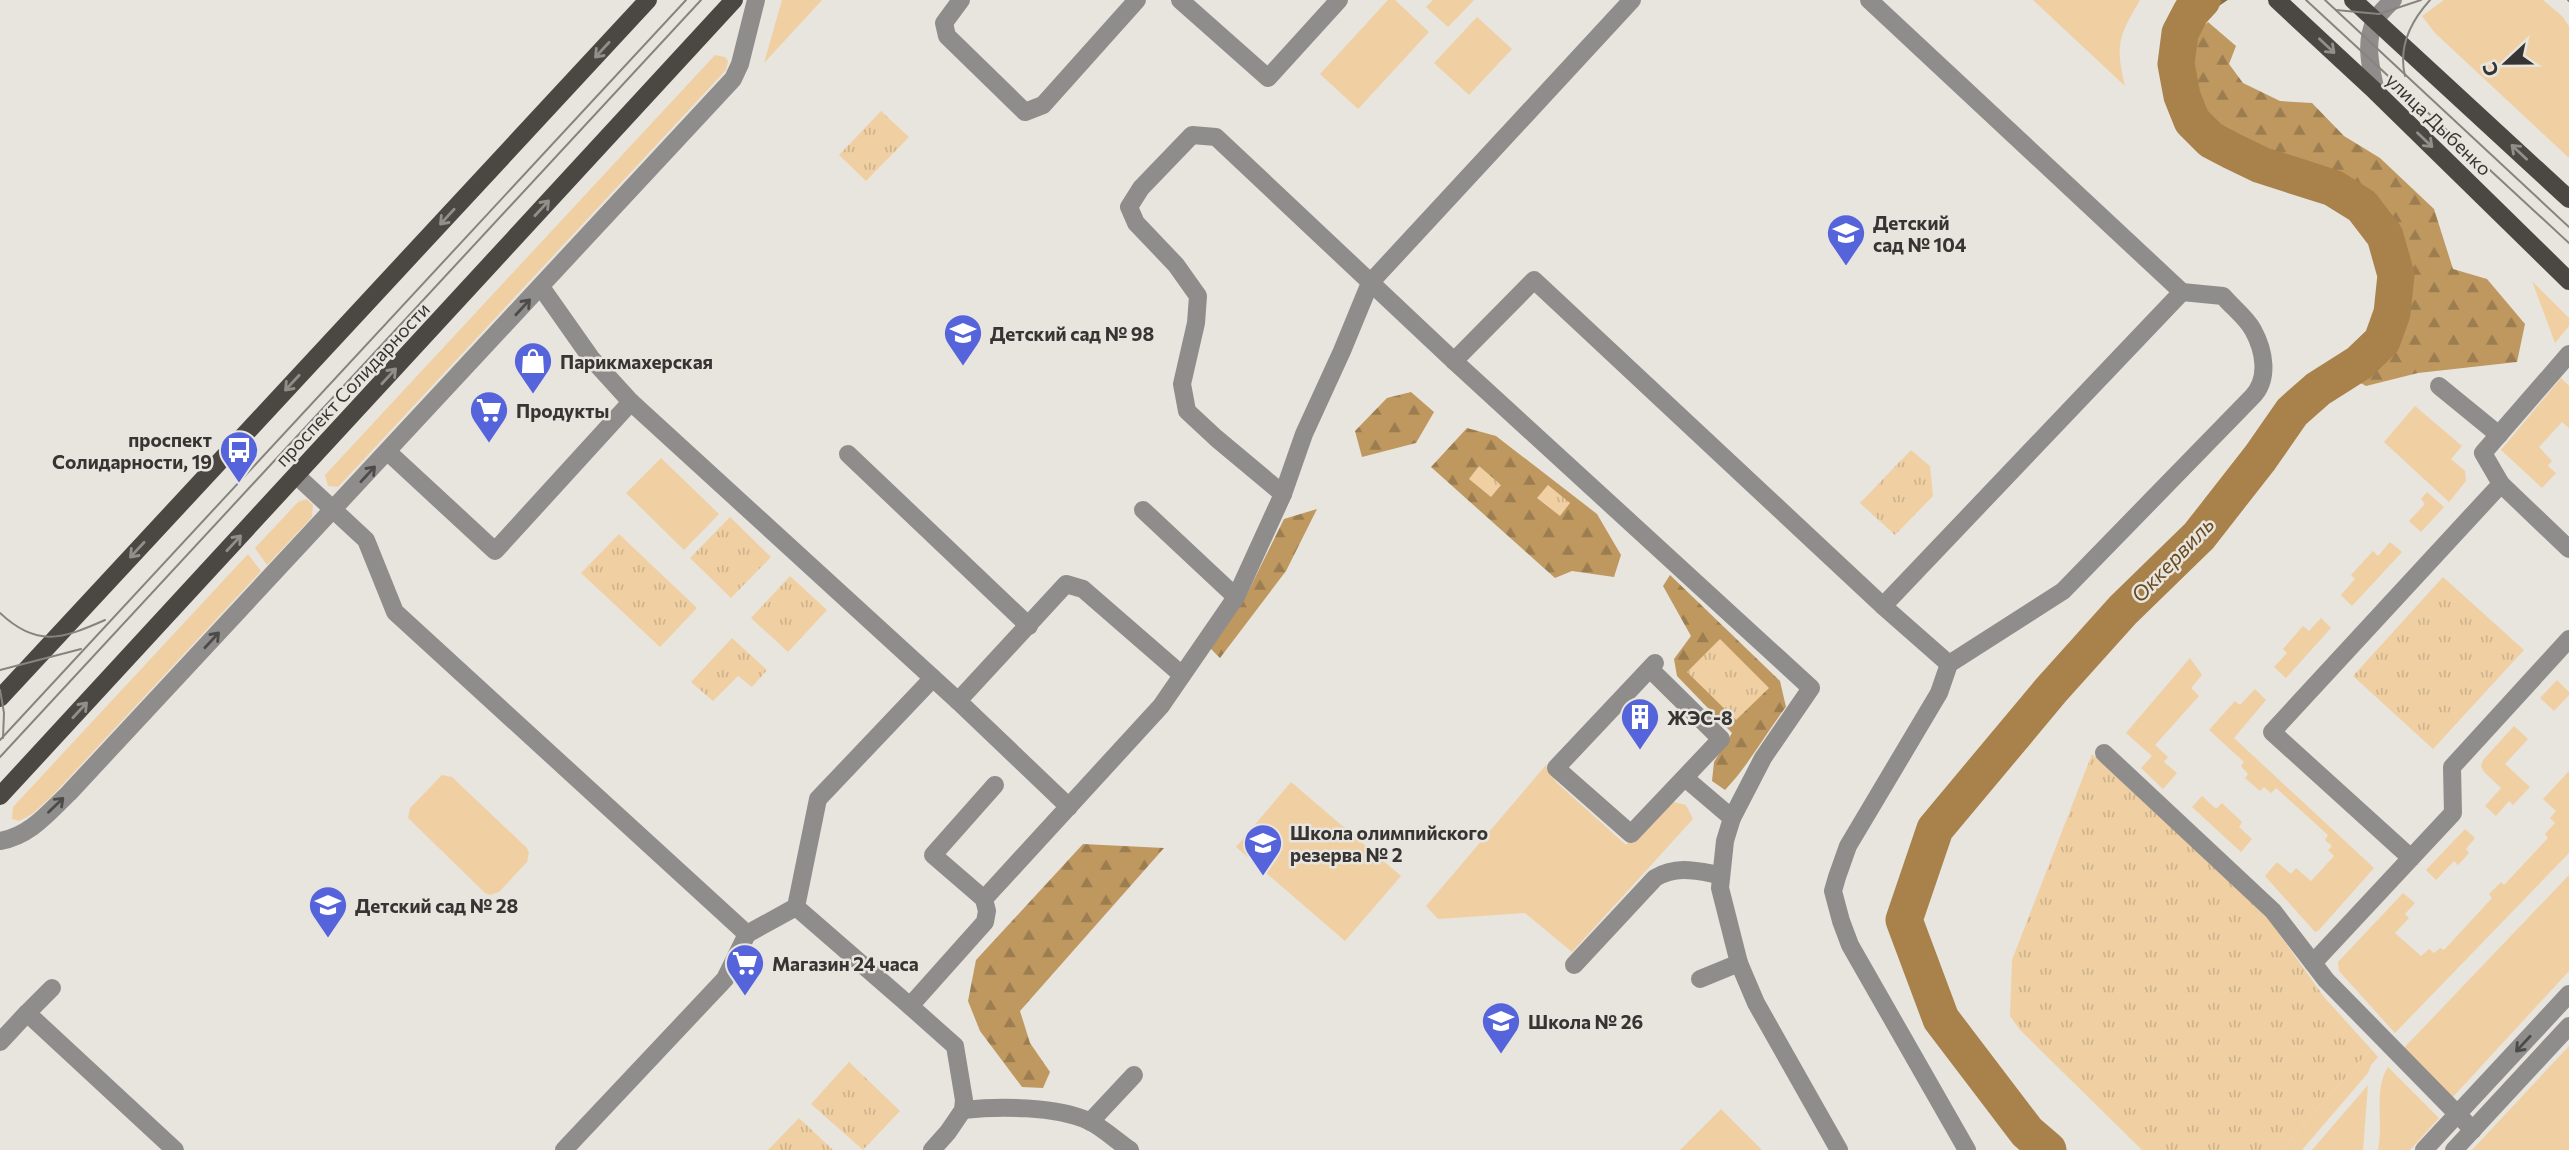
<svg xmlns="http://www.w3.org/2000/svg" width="2569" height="1150" font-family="Commissioner,sans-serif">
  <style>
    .grass { fill: #f0d0a3 }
    .forest { fill: url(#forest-firs) }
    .park { fill: url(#park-tufts) }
    .water { fill: #a8824a; stroke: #866b43; stroke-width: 2 }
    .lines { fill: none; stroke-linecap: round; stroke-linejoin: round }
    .river { stroke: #a8824a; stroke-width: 37 }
    .minor { stroke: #8f8d8b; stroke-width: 18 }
    .major { stroke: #4b4844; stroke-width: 18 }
    .tram { stroke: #878480; stroke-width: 2 }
    .oneway { stroke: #928e89 }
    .oneway2 { stroke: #4d4b49 }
    .labels { text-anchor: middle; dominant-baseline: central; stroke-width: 5; stroke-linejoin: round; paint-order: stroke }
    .street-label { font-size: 19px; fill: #373533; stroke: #e8e4de }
    .poi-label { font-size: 19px; font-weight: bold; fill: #373533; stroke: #e8e4de; text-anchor: start }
    .water-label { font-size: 21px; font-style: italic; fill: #674b20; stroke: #e8e4de }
  </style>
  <defs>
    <pattern id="forest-firs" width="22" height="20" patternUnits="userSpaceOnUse" patternTransform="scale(1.75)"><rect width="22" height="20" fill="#bf9860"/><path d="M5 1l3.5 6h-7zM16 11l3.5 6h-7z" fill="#9c7d50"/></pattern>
    <pattern id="park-tufts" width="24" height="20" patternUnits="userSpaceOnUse" patternTransform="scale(1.75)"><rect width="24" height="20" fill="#f0d0a3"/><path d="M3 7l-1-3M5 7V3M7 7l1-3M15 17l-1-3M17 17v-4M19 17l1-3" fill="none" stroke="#ceb38d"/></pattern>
  </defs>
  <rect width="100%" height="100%" fill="#e8e4de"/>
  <g class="grass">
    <path d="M782 0H822L764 63Z"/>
    <path d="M1388 0H1395L1429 32 1358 109 1320 74Z"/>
    <path d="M1433 0H1474L1448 27 1426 7Z"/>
    <path d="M2033 0H2140C2119 36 2115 44 2125 86Z"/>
    <path d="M2444 0H2543L2562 16 2569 26V158L2435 33 2422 16Z"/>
    <path d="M1477 17 1512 49 1469 95 1434 63Z"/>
    <path d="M715 55 725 57 728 61 726 70 338 487 328 486 325 475Z"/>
    <path d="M2532 281 2569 318V326L2555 343Z"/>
    <path d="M2561 378 2569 386V428L2562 422 2539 447 2552 461 2548 466 2556 473 2542 488 2501 450Z"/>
    <path d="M2415 406 2462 446 2451 459 2465 471 2466 481 2449 502 2384 442Z"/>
    <path d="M661 458 719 514 684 550 626 493Z"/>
    <path d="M2427 492 2444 507 2421 532 2409 521 2425 504 2421 499Z"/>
    <path d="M306 499 313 505 312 517 267 565 255 548 298 502Z"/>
    <path d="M2390 542 2402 552 2352 606 2341 595 2355 579 2351 575 2373 551 2378 556Z"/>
    <path d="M248 554 261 571 51 797 32 814 19 821 12 819 13 807Z"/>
    <path d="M2321 618 2331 628 2286 678 2274 667 2287 653 2283 649 2303 626 2309 631Z"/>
    <path d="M2190 658 2202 675 2191 688 2199 696 2155 745 2168 757 2164 762 2177 773 2163 789 2141 768 2152 756 2126 733Z"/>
    <path d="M2557 680 2569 692V695L2554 711 2540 698Z"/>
    <path d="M2255 689 2266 700 2234 738 2374 868 2319 930 2315 932 2265 876 2277 862 2291 874 2296 868 2311 881 2334 856 2328 850 2332 846 2325 840 2328 835 2276 788 2271 793 2264 787 2260 791 2245 778 2248 774 2241 766 2244 762 2209 730 2235 701 2240 705Z"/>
    <path d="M2514 726 2528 739 2505 764 2530 787 2513 805 2509 801 2496 816 2485 806 2501 788 2484 772 2481 766 2483 760Z"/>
    <path d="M1546 765 1556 782 1626 845 1669 801 1686 805 1693 819 1572 952 1525 913 1438 919 1426 906Z"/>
    <path d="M2569 771V853L2395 1033 2339 971 2338 962 2403 893 2415 903 2405 914 2409 918 2395 933 2421 956 2429 949 2434 953 2440 948 2444 950 2492 898 2489 894 2501 882 2504 885 2548 838 2545 834 2555 823 2550 818 2556 811 2543 799Z"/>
    <path d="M442 775 452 777 527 848 529 853 527 862 499 892 490 895 485 893 408 818 410 808Z"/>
    <path d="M1291 782 1401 876 1345 941 1236 847Z"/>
    <path d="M2202 796 2216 809 2222 803 2242 822 2239 827 2252 839 2241 852 2192 807Z"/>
    <path d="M2465 829 2475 838 2466 849 2469 853 2458 865 2454 861 2436 880 2426 870Z"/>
    <path d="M2569 875V971L2451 1099 2402 1050Z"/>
    <path d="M2569 1046V1150H2472Z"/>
    <path d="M2371 1049 2378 1057 2371 1065 2368 1073 2302 1150H2281Z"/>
    <path d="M2388 1067 2439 1118 2410 1150H2378C2384 1121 2373 1091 2388 1067Z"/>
    <path d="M2368 1085 2363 1150H2312Z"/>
    <path d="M1721 1109 1762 1150H1680Z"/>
  </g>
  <g class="forest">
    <path d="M2208 22 2236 46 2229 64 2243 83 2280 101 2312 103 2344 136 2380 158 2434 209 2453 269 2487 279 2525 324 2517 362 2418 373 2366 386 2352 378 2385 352 2398 326 2406 278 2395 237 2361 196 2277 163 2222 137 2198 111 2187 67 2197 32Z"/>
    <path d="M1411 392 1434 412 1416 443 1362 457 1355 431 1387 398Z"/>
    <path d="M1467 428 1496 436 1597 514 1621 555 1614 577 1572 571 1555 578 1431 467Z"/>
    <path d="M1317 509 1286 571 1220 658 1209 647 1243 602 1284 519Z"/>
    <path d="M1670 575 1780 681 1786 707C1765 734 1749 765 1725 790L1712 781 1714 762 1732 733 1677 676 1674 659 1691 636 1663 586Z"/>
    <path d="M1083 844 1164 848 1020 1011 1030 1043 1050 1072 1043 1088 1022 1087 980 1031 968 1001 976 960Z"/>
  </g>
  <g class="park">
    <path d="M881 111 909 137 866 181 839 155Z"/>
    <path d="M1911 450 1930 466 1933 496 1895 535 1860 503Z"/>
    <path d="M1479 466 1501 485 1491 497 1469 479Z"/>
    <path d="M1548 485 1570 503 1560 516 1537 498Z"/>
    <path d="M730 517 771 557 731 598 690 558Z"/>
    <path d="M619 534 697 608 660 647 581 573Z"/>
    <path d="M790 576 827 610 788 652 751 618Z"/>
    <path d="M2443 577 2524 650 2433 749 2353 676Z"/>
    <path d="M732 638 767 670 752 687 738 676 713 701 691 682Z"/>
    <path d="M1720 639 1769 688 1736 720 1687 672Z"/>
    <path d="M2092 754 2265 914 2324 997 2371 1049 2281 1150H2142L2020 1030 2010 1016 2012 960Z"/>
    <path d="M849 1062 900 1111 863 1150 811 1104Z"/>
    <path d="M799 1118 833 1150H768Z"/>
  </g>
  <path class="water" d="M2178 0H2226C2178 31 2180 53 2193 104L2180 108C2163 65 2163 45 2178 0Z"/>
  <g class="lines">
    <path class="river" d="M2048 1150 2027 1132 1941 1019 1904 920 1935 829 2052 689 2123 610 2199 536 2260 458 2292 412 2318 389 2359 363 2382 341 2392 313 2396 275 2385 236 2362 206 2333 188 2261 165 2232 151 2211 140 2192 121 2182 96 2176 64 2180 33 2191 12 2202 0"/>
    <g class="minor">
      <path d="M961 0 944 23 947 36 1025 112 1043 105 1137 0"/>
      <path d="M1180 0 1268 78 1339 0"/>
      <path d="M2376 92C2371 69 2364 43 2375 21 2379 13 2387 6 2393 0"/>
      <path d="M541 287 591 358 631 402 958 701"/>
      <path d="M1454 361 1534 280 1883 606 2182 292 1869 0"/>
      <path d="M2439 386 2499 435"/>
      <path d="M388 452 495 551 631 402"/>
      <path d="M848 454 1029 626"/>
      <path d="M297 476 366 540 395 612 747 934 796 907 910 1006"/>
      <path d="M2501 484 2569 549"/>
      <path d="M1283 494 1216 438 1187 411 1182 384 1196 323 1198 296 1176 265 1136 223 1129 207 1141 188 1192 135 1216 137 1454 361 1811 688 1763 758 1732 818 1725 841 1720 888 1739 963 1756 1003 1839 1150"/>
      <path d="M1143 510 1236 597"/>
      <path d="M1883 606 1949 664 2063 591 2252 397C2270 379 2264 350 2253 330 2246 317 2232 307 2223 296L2182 292"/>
      <path d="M1949 664 1939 693 1848 846 1837 877 1833 891 1841 921 1850 945 1967 1150"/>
      <path d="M1650 669 1721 739 1631 834 1556 768 1655 663"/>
      <path d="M2104 753 2273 911 2313 963"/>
      <path d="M1685 778 1732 818"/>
      <path d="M1069 807 958 701 1066 584 1083 589 1182 675"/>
      <path d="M0 841C30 836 48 813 69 793L733 79 740 64 756 0"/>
      <path d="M2411 858 2453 813 2452 767 2569 639"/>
      <path d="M984 899 933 855 995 785"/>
      <path d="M796 907 818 799 933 678"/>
      <path d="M1574 965 1655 878C1677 865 1697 871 1720 875"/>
      <path d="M1700 979 1739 963"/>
      <path d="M27 1013 52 988"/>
      <path d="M0 1042 27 1013 175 1150"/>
      <path d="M963 1110C999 1106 1055 1106 1089 1121 1103 1128 1117 1141 1130 1150"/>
      <path d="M1090 1122 1134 1075"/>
      <path d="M2473 1130 2326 980 2313 963 2411 858 2272 732 2501 484 2483 453 2569 354"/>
      <path d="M564 1150 725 979 747 934"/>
      <path d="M932 1150 948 1132 963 1110 964 1100 955 1046 910 1006 985 922 987 911 984 899 1161 706 1236 597 1283 494 1304 434 1342 351 1370 283 1632 0"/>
      <path d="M2424 1150 2569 994"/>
      <path d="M2454 1150 2569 1026"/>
    </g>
    <g class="major">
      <path d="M2277 0 2376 92 2569 281"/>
      <path d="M2353 0 2569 199"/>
      <path d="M0 698 648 0"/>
      <path d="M0 796 734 0"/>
    </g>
    <g class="tram">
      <path d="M2306 0 2569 243"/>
      <path d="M2325 0 2569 227"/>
      <path d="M2568 0 2569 1"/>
      <path d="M2336 10 2379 14 2421 0"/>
      <path d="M2405 76C2398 47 2411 21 2430 0"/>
      <path d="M0 613C37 648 62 639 105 620"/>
      <path d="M0 670 81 649"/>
      <path d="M0 690 4 713 3 738"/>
      <path d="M0 740 686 0"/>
      <path d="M0 757 701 0"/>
    </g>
  </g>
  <defs><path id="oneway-shaft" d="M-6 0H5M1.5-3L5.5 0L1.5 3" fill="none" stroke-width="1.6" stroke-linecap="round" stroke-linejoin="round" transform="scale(1.75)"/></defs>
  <g class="oneway">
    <use href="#oneway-shaft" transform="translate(2327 46) rotate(43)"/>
    <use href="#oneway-shaft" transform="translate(602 50) rotate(133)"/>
    <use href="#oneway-shaft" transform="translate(2425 140) rotate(44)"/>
    <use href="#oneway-shaft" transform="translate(2519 152) rotate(-137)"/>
    <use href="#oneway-shaft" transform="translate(542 208) rotate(-47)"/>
    <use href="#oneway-shaft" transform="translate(447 217) rotate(133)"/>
    <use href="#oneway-shaft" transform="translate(389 376) rotate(-47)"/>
    <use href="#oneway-shaft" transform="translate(292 383) rotate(133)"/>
    <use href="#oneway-shaft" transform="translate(234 543) rotate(-47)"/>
    <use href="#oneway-shaft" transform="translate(137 550) rotate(133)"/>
    <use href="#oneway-shaft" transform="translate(80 710) rotate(-47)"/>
  </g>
  <g class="oneway2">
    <use href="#oneway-shaft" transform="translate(523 307) rotate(-47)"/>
    <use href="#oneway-shaft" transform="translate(368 474) rotate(-47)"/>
    <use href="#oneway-shaft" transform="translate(212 640) rotate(-47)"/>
    <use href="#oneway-shaft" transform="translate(56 805) rotate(-44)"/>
    <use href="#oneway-shaft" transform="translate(2523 1044) rotate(133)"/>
  </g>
  <defs>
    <g id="school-pin" transform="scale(2.0125)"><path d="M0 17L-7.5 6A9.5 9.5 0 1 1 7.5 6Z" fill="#5564db" stroke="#e8e4de"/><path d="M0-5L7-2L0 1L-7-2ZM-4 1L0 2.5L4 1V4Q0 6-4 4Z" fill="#fff"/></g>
    <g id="shop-pin" transform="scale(2.0125)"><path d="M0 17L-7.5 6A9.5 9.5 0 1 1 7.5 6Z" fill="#5564db" stroke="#e8e4de"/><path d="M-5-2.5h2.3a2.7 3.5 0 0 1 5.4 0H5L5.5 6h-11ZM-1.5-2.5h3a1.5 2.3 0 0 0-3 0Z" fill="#fff"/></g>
    <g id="supermarket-pin" transform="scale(2.0125)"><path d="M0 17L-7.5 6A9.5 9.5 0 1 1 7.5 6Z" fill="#5564db" stroke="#e8e4de"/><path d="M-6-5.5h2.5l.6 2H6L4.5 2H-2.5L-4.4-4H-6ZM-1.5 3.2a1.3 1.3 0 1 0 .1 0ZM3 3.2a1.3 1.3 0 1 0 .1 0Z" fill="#fff"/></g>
    <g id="bus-pin" transform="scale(2.0125)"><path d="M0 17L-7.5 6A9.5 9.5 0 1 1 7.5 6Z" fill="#5564db" stroke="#e8e4de"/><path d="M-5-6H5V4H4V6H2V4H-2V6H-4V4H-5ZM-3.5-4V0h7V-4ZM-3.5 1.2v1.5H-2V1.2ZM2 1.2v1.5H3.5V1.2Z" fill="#fff"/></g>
    <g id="building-pin" transform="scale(2.0125)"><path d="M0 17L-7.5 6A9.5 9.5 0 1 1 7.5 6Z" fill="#5564db" stroke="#e8e4de"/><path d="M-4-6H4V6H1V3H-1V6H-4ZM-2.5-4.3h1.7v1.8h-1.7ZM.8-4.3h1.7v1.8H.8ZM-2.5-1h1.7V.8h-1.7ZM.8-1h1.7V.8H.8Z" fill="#fff"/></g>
  </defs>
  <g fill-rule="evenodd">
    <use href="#school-pin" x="1846" y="233"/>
    <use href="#school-pin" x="963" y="333"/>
    <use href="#shop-pin" x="533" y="361"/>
    <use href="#supermarket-pin" x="489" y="410"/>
    <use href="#bus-pin" x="239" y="450"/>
    <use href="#building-pin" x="1640" y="717"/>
    <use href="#school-pin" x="1263" y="843"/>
    <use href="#school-pin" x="328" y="905"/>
    <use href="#supermarket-pin" x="745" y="963"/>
    <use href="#school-pin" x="1501" y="1021"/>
  </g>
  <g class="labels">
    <g class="street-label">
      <text transform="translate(2439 124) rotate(44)">улица Дыбенко</text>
      <text transform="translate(352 384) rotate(-47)">проспект Солидарности</text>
    </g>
    <g class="poi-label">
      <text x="1873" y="222">Детский<tspan x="1873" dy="22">сад № 104</tspan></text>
      <text x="990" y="333">Детский сад № 98</text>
      <text x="560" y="361">Парикмахерская</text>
      <text x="516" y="410">Продукты</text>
      <text x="212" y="439" text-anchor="end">проспект<tspan x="212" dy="22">Солидарности, 19</tspan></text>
      <text x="1667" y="717">ЖЭС-8</text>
      <text x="1290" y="832">Школа олимпийского<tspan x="1290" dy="22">резерва № 2</tspan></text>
      <text x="355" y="905">Детский сад № 28</text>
      <text x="772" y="963">Магазин 24 часа</text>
      <text x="1528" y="1021">Школа № 26</text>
    </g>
    <g class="water-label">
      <text transform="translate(2172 559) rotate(-46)">Оккервиль</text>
    </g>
  </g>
  <g transform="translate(2506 63) rotate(248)" stroke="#e8e4de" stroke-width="5" paint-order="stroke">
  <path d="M0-5L12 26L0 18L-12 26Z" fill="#373533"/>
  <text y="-10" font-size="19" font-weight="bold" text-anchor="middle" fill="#373533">С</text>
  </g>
</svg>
